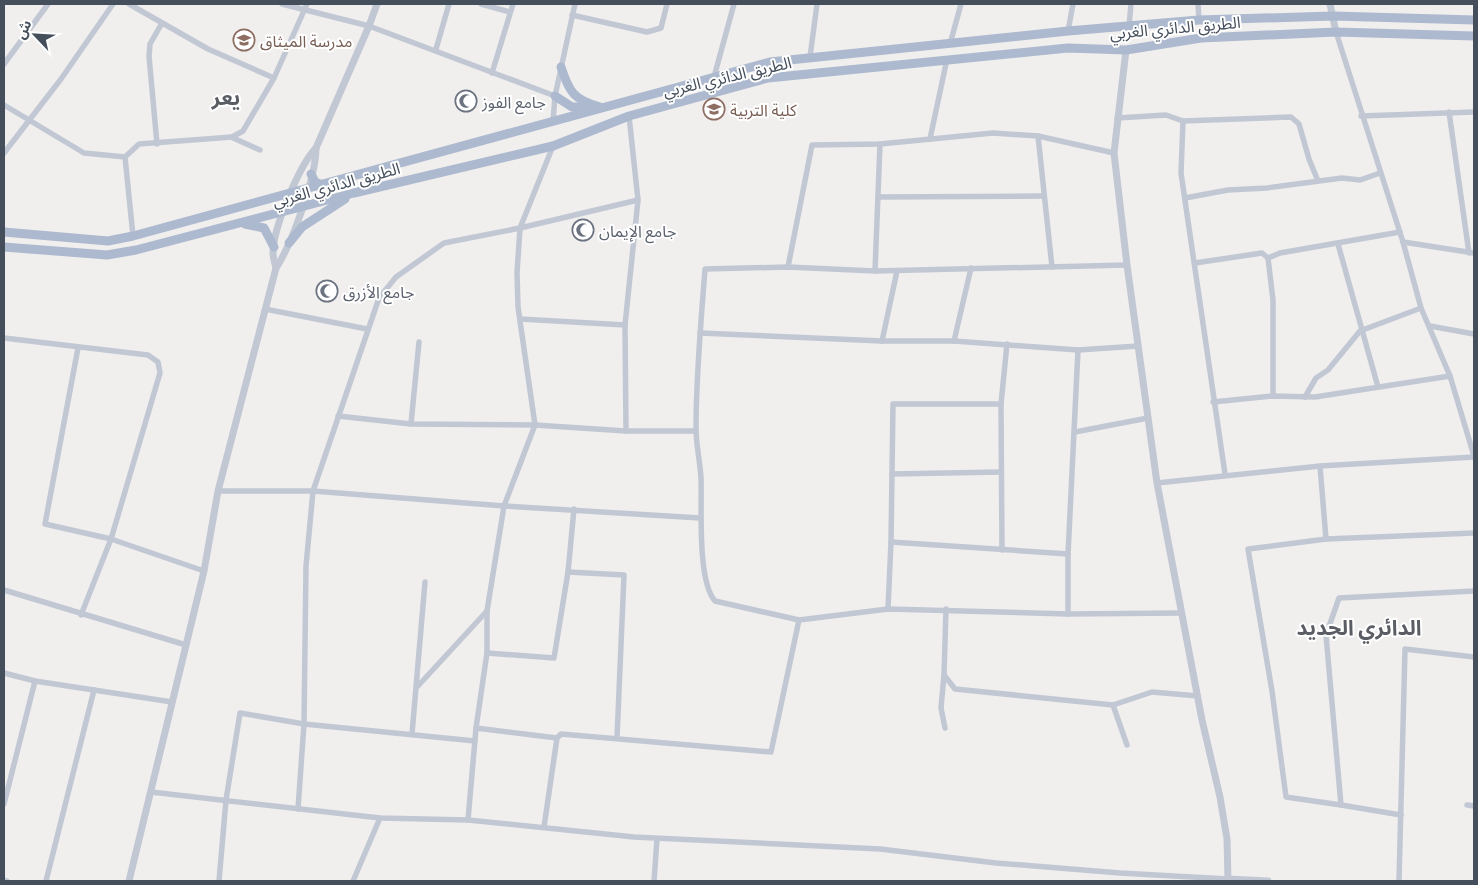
<svg xmlns="http://www.w3.org/2000/svg" width="1478" height="885" font-family="'Exo 2','Noto Sans Arabic',sans-serif">
  <style>
    .lines { fill: none; stroke-linecap: round; stroke-linejoin: round }
    .minor { stroke: #c1c8d4; stroke-width: 5.5 }
    .tertiary { stroke: #c1c8d4; stroke-width: 7 }
    .primary { stroke: #acb9ce; stroke-width: 9 }
    .labels { text-anchor: middle; dominant-baseline: central; stroke-width: 4; stroke-linejoin: round; paint-order: stroke }
    .street-label { font-size: 16px; fill: #454f5c; stroke: #fff }
    .education-label { font-size: 16px; fill: #785e54; stroke: #fff; text-anchor: start }
    .worship-label { font-size: 16px; fill: #5b616d; stroke: #fff; text-anchor: start }
    .district-label { font-size: 21px; font-weight: bold; fill: #5a5d63; stroke: #fff }
  </style>
  <rect width="100%" height="100%" fill="#f1eeee"/>
  <g class="lines">
    <g class="minor">
      <path d="M129 4 208 49 274 78"/>
      <path d="M282 4 369 26 555 96 553 121"/>
      <path d="M481 4 510 12"/>
      <path d="M1198 4 1199 20"/>
      <path d="M572 15 647 32 661 28 667 4"/>
      <path d="M1129 26 1131 4"/>
      <path d="M1068 31 1073 4"/>
      <path d="M1336 32 1403 242 1421 308 1450 376 1474 456"/>
      <path d="M950 44 961 4"/>
      <path d="M436 49 449 4"/>
      <path d="M810 57 817 4"/>
      <path d="M4 64 48 4"/>
      <path d="M492 73 513 4"/>
      <path d="M714 77 734 4"/>
      <path d="M555 96 575 4"/>
      <path d="M4 105 84 153 125 157 139 144 232 137 243 131 274 78 307 4"/>
      <path d="M1449 112 1469 253"/>
      <path d="M1361 116 1474 112"/>
      <path d="M1117 118 1166 115 1183 121 1291 117 1299 124 1309 159 1318 181"/>
      <path d="M1183 121 1181 173 1225 474"/>
      <path d="M1038 136 1052 267"/>
      <path d="M231 137 260 150"/>
      <path d="M930 139 947 59"/>
      <path d="M157 144 149 56 150 44 162 23"/>
      <path d="M4 153 61 79 113 4"/>
      <path d="M125 157 133 236"/>
      <path d="M879 197 1043 196"/>
      <path d="M1185 198 1228 190 1267 188 1342 178 1360 180 1380 173"/>
      <path d="M1403 242 1474 253"/>
      <path d="M1338 244 1378 387"/>
      <path d="M1268 258 1273 300V396"/>
      <path d="M1195 263 1262 253 1268 258 1280 253 1400 232"/>
      <path d="M1127 265 875 271 788 267 705 269C701 322 696 375 696 428 696 445 700 461 701 478 702 506 697 581 715 601L799 620 888 609 1068 614 1181 613"/>
      <path d="M788 267 812 145 880 144 993 133 1038 136 1114 153"/>
      <path d="M875 271 880 144"/>
      <path d="M265 309 367 329"/>
      <path d="M520 319 625 325"/>
      <path d="M1430 326 1474 334"/>
      <path d="M700 333 882 341H954L1078 350 1138 346"/>
      <path d="M4 338 148 355 158 362 160 373 111 539 81 615"/>
      <path d="M882 341 897 271"/>
      <path d="M954 341 971 268"/>
      <path d="M78 348 45 524 111 539 204 571"/>
      <path d="M1305 397 1316 378 1328 370 1360 331 1421 308"/>
      <path d="M1213 402 1273 396 1315 397 1450 376"/>
      <path d="M1001 404 1002 550"/>
      <path d="M338 416 411 424 535 425 626 431H696"/>
      <path d="M411 424 419 342"/>
      <path d="M626 431 625 325 638 200 629 116"/>
      <path d="M1075 432 1148 418"/>
      <path d="M1320 466 1326 539 1474 533"/>
      <path d="M892 474 1001 472"/>
      <path d="M1157 483 1320 466 1474 457"/>
      <path d="M218 491H313L504 506 700 518"/>
      <path d="M1326 539 1248 549 1272 691 1286 797 1341 805 1326 635 1339 598 1474 591"/>
      <path d="M891 542 1068 554"/>
      <path d="M568 572 624 575 617 738"/>
      <path d="M4 590 186 645"/>
      <path d="M888 609 891 542 893 404H1001L1007 344"/>
      <path d="M946 609 944 675 955 689 1113 705 1152 692 1198 696"/>
      <path d="M1068 614V554L1078 350"/>
      <path d="M487 653 554 658 568 572 574 509"/>
      <path d="M4 673 35 681 172 702"/>
      <path d="M944 675 941 708 945 728"/>
      <path d="M417 687 487 611"/>
      <path d="M1113 705 1127 745"/>
      <path d="M476 728 557 738"/>
      <path d="M412 734 425 582"/>
      <path d="M151 792 380 818 468 820 634 837 880 849 996 863 1120 873 1228 879"/>
      <path d="M4 804 35 681"/>
      <path d="M1341 805 1401 815"/>
      <path d="M1467 805 1474 806"/>
      <path d="M298 809 304 724 306 566 313 491 379 298 396 277 444 243 520 228 638 200"/>
      <path d="M468 820 476 728 487 653V611L504 506 535 425 518 307 517 273 520 228 553 146"/>
      <path d="M544 827 557 738 561 734 771 752 799 620"/>
      <path d="M4 880 7 881"/>
      <path d="M46 881 94 690"/>
      <path d="M219 881 226 800 240 713 304 724 475 741"/>
      <path d="M353 881 380 818"/>
      <path d="M654 881 657 839"/>
      <path d="M1399 881 1405 649 1474 657"/>
    </g>
    <g class="tertiary">
      <path d="M1330 4 1336 32"/>
      <path d="M1126 50 1114 153 1127 265 1157 483 1202 720 1220 797 1227 839 1228 881"/>
      <path d="M276 268C275 263 273 258 273 253 273 228 299 166 316 148L369 26 377 4"/>
      <path d="M1228 879 1268 881"/>
      <path d="M129 881 204 571 218 491 276 268C292 244 316 177 316 148"/>
    </g>
    <g class="primary">
      <path d="M561 67C569 92 574 100 600 107"/>
      <path d="M555 96 572 107H587"/>
      <path d="M311 174 315 182 322 185"/>
      <path d="M245 224 264 228 274 247"/>
      <path d="M4 232 108 241 133 236 770 62 1068 31 1199 20 1333 16 1474 20"/>
      <path d="M289 243 302 227 345 199"/>
      <path d="M4 247 107 255 136 250 354 193 553 146 629 116 768 78 1068 48 1126 50 1201 38 1336 32 1474 36"/>
    </g>
  </g>
  <defs>
    <g id="school-ring" transform="scale(1.125)"><circle r="9.5" fill="#fff" stroke="#8d6e63" stroke-width="1.5"/><path d="M0-5L7-2L0 1L-7-2ZM-4 1L0 2.5L4 1V4Q0 6-4 4Z" fill="#8d6e63"/></g>
    <g id="mosque-ring" transform="scale(1.125)"><circle r="9.5" fill="#fff" stroke="#6b7280" stroke-width="1.5"/><path d="M3.5-4.9A6 6 0 1 0 3.5 4.9A5 5 0 1 1 3.5-4.9Z" fill="#6b7280"/></g>
    <g id="university-ring" transform="scale(1.125)"><circle r="9.5" fill="#fff" stroke="#8d6e63" stroke-width="1.5"/><path d="M0-5L7-2L0 1L-7-2ZM-4 1L0 2.5L4 1V4Q0 6-4 4Z" fill="#8d6e63"/></g>
  </defs>
  <g fill-rule="evenodd">
    <use href="#school-ring" x="244" y="40"/>
    <use href="#mosque-ring" x="466" y="101"/>
    <use href="#university-ring" x="714" y="109"/>
    <use href="#mosque-ring" x="583" y="230"/>
    <use href="#mosque-ring" x="327" y="291"/>
  </g>
  <g class="labels">
    <g class="street-label">
      <text transform="translate(1175 27) rotate(-5)">الطريق الدائري الغربي</text>
      <text transform="translate(727 76) rotate(-13)">الطريق الدائري الغربي</text>
      <text transform="translate(336 184) rotate(-15)">الطريق الدائري الغربي</text>
    </g>
    <g class="education-label">
      <text x="260" y="40">مدرسة الميثاق</text>
      <text x="730" y="109">كلية التربية</text>
    </g>
    <g class="worship-label">
      <text x="482" y="101">جامع الفوز</text>
      <text x="599" y="230">جامع الإيمان</text>
      <text x="343" y="291">جامع الأزرق</text>
    </g>
    <g class="district-label">
      <text x="226" y="96">يعر</text>
      <text x="1359" y="626">الدائري الجديد</text>
    </g>
  </g>
  <rect width="1478" height="885" fill="none" stroke="#454f5c" stroke-width="10"/>
  <g transform="translate(35 35) rotate(295)" stroke="#ffffff" stroke-width="4" paint-order="stroke">
  <path d="M0-4L9 19L0 12L-9 19Z" fill="#454f5c"/>
  <text y="-8" font-size="14" font-weight="bold" text-anchor="middle" fill="#454f5c">ش</text>
  </g>
</svg>
